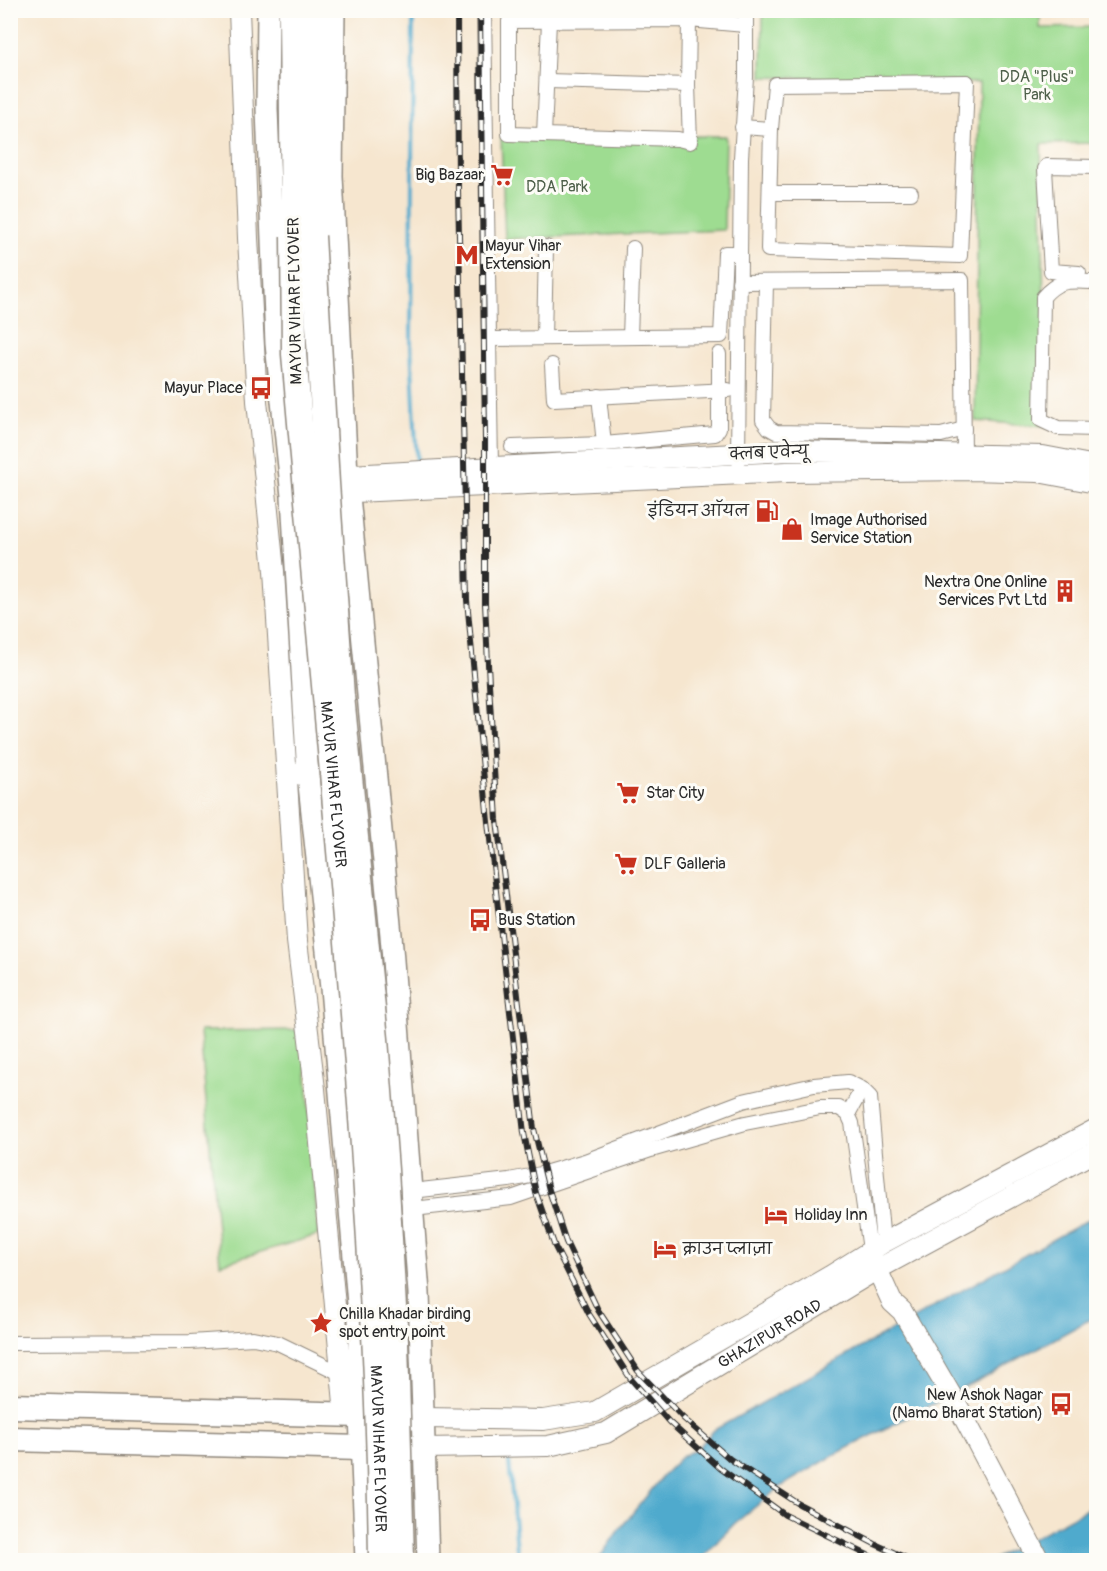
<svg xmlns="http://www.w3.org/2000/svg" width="1107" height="1571" font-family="Pangolin,'Playpen Sans Deva',sans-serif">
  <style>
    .green { fill: #9edc91; stroke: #64845e; stroke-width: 1.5 }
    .water { fill: #4faacd; stroke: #3d6a7c; stroke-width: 1.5 }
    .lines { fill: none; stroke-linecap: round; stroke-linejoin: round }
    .stream { stroke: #4faacd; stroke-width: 4 }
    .street-casing { stroke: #90887d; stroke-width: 16 }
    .secondary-casing { stroke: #90887d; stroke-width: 22 }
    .primary-casing { stroke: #90887d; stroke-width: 24 }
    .highway-casing { stroke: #90887d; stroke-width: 27 }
    .street { stroke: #fff; stroke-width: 14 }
    .secondary { stroke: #fff; stroke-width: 20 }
    .primary { stroke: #fff; stroke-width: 21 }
    .highway { stroke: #fff; stroke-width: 24 }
    .rail-casing { stroke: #2b2b2b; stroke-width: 6 }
    .rail { stroke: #fdfcf7; stroke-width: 4; stroke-dasharray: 11; stroke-linecap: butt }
    .highway-bridge-casing { stroke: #90887d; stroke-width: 27; stroke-linecap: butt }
    .highway-bridge { stroke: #fff; stroke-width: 24 }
    .labels { text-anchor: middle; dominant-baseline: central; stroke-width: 6; stroke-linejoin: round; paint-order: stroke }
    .park-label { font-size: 16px; fill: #4e604a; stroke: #fdfcf7 }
    .poi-label { font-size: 16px; fill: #2b2b2b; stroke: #fdfcf7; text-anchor: start }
    .street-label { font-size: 16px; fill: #2b2b2b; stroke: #fdfcf7 }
  </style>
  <rect width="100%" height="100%" fill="#fdfcf7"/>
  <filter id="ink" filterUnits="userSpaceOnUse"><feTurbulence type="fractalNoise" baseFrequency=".0167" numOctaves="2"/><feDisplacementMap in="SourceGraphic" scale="12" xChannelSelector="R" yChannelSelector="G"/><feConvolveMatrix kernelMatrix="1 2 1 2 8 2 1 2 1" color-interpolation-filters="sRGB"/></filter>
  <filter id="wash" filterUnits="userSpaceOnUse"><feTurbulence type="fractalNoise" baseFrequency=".008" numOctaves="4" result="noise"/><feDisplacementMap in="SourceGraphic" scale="24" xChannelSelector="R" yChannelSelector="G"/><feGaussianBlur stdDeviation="1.35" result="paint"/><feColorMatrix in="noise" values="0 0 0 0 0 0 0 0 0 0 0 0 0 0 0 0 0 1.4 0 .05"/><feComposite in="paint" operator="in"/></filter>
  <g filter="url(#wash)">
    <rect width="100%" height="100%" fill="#f6e6cf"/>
    <g class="green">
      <path d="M1040 10V28L1096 27V143L1041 144 1046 426 975 421 979 83 762 77 763 11Z"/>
      <path d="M726 136 724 230 505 239 501 137Z"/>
      <path d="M304 1030 318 1235 220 1264 200 1031Z"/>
    </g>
    <g class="water">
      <path d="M1096 1215V1316L991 1374 838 1453 780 1487 734 1524 700 1560H598L618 1531 666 1472 681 1457 699 1447 714 1430Z"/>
      <path d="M1096 1504V1560H992Z"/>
    </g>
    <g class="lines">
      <g class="stream">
        <path d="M413 10 411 345 417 466"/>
        <path d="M509 1461 518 1560"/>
      </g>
    </g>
  </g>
  <g filter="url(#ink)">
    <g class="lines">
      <g class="street-casing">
        <g id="street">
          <path d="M484 10 491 467"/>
          <path d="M689 20 688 85 690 142 678 139 509 134V21L689 20 745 25"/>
          <path d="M548 81 688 85"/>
          <path d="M742 127 771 129 775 84 967 82 960 256 768 250 771 129"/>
          <path d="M544 135 549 21"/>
          <path d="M770 193H911"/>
          <path d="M1079 273 1051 271 1045 169 1047 166 1096 167"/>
          <path d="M739 282 962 280 964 453"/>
          <path d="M766 282 763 420 769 428 776 432 941 435 964 429"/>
          <path d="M1096 282C1072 282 1060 277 1043 297L1041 420 1058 428 1096 429"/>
          <path d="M630 337 633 248"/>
          <path d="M544 338 546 247"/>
          <path d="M490 339 721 336 725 253H740"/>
          <path d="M552 365 554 399 728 390"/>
          <path d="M599 396 604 444"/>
          <path d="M512 447 604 444 715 434 719 428V354"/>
          <path d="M738 460 741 158 746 77V10"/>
          <path d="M848 1114 862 1089"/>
          <path d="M412 1191 509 1180 541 1174 585 1161 743 1101 814 1085 848 1082 862 1089 870 1097 883 1243"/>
          <path d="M413 1209 511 1198 651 1150 745 1123 820 1108H839L848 1114 852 1123 870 1250"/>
          <path d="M10 1343 190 1342 253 1338 278 1343 342 1374"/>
        </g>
      </g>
      <g class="secondary-casing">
        <g id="secondary">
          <path d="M239 10 248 238 257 401 274 571 297 941 315 1089 345 1414"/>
          <path d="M332 476 788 451 1043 456 1096 466"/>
          <path d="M333 493 787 472 971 470 1038 472 1096 483"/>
          <path d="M873 1260 892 1302 902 1311 961 1412 1039 1560"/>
          <path d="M424 1418 543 1420 595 1412 830 1276 883 1243 1096 1129"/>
          <path id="s1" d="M424 1448 548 1446 606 1433 876 1270 1096 1151"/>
        </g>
      </g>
      <g class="primary-casing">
        <g id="primary">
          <path d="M268 10 267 109 276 344 292 496 308 775 331 988 359 1315 360 1415 366 1560"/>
          <path d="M334 10 332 176 347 475 391 935 419 1293 428 1560"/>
          <path d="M288 772 308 775"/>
        </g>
      </g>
      <g class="highway-casing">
        <g id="highway">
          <path d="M291 10 293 236"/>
          <path d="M313 10V236"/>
          <path d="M10 1406 360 1415 424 1418"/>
          <path d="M10 1439 361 1448H424"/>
        </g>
      </g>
      <use href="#street" class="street"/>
      <use href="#secondary" class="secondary"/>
      <use href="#primary" class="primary"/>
      <use href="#highway" class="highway"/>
      <g class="rail-casing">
        <g id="rail">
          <path d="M457 10 458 190 467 600 488 822 524 1133 536 1193 555 1247 589 1314 630 1378 669 1422 720 1468 785 1515 878 1560"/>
          <path d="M480 10 485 439V603L489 684 497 820 534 1129 549 1190 566 1242 598 1310 638 1371 683 1418 730 1459 799 1504 875 1544 911 1560"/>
        </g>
      </g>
      <use href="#rail" class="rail"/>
      <g class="highway-bridge-casing">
        <g id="highway-bridge">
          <path id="s2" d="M293 236 294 354C328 756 376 1157 381 1560"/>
          <path d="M313 236 327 483 342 696 376 1039 386 1170 396 1342 402 1560"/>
        </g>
      </g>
      <use href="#highway-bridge" class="highway-bridge"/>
    </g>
  </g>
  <defs>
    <g id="supermarket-bare" transform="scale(1.8)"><path d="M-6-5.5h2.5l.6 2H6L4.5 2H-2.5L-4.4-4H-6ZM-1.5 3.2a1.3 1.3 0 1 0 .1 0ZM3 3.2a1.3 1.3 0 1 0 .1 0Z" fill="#c8321e" stroke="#fdfcf7" stroke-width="2.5" paint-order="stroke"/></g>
    <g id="metro-bare" transform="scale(1.8)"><path d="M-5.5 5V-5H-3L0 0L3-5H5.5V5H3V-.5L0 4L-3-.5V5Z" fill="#c8321e" stroke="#fdfcf7" stroke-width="2.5" paint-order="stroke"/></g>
    <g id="bus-bare" transform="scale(1.8)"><path d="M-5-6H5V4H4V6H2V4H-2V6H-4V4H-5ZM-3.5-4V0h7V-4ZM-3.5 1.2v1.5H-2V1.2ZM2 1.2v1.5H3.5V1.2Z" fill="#c8321e" stroke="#fdfcf7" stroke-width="2.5" paint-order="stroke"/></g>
    <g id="fuel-bare" transform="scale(1.8)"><path d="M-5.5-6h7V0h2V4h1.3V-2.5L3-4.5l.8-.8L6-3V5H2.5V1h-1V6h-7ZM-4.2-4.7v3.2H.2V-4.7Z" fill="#c8321e" stroke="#fdfcf7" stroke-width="2.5" paint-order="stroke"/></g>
    <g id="shop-bare" transform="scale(1.8)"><path d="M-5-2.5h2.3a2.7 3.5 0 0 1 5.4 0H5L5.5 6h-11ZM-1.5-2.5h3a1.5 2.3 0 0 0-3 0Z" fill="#c8321e" stroke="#fdfcf7" stroke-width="2.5" paint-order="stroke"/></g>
    <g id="building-bare" transform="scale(1.8)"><path d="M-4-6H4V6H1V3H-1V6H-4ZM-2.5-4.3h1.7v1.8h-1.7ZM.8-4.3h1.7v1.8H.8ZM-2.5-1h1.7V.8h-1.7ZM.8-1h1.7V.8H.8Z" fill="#c8321e" stroke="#fdfcf7" stroke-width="2.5" paint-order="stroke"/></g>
    <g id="hotel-bare" transform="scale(1.8)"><path d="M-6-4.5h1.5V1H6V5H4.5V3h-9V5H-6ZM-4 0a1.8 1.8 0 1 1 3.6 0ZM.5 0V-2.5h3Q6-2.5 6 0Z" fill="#c8321e" stroke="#fdfcf7" stroke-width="2.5" paint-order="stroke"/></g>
    <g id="sight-bare" transform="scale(1.8)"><path d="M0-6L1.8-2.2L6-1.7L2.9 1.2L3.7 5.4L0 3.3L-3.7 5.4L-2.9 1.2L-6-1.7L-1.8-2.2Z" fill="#c8321e" stroke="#fdfcf7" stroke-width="2.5" paint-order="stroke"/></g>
  </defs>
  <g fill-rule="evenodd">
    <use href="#supermarket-bare" x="502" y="175"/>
    <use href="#metro-bare" x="467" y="255"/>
    <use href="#bus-bare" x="261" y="388"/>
    <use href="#fuel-bare" x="767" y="511"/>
    <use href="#shop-bare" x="792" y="529"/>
    <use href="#building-bare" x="1065" y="591"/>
    <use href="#supermarket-bare" x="628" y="793"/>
    <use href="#supermarket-bare" x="626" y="864"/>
    <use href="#bus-bare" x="480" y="920"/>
    <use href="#hotel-bare" x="776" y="1215"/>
    <use href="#hotel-bare" x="665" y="1249"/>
    <use href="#sight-bare" x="321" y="1323"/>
    <use href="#bus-bare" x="1061" y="1404"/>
  </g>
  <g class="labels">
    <g class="park-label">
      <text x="1037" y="77">DDA "Plus"<tspan x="1037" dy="18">Park</tspan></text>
      <text x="557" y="187">DDA Park</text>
    </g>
    <g class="poi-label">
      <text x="484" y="175" text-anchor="end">Big Bazaar</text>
      <text x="485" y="246">Mayur Vihar<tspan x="485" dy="18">Extension</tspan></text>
      <text x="243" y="388" text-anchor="end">Mayur Place</text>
      <text x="749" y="511" text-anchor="end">इंडियन ऑयल</text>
      <text x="810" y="520">Image Authorised<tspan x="810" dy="18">Service Station</tspan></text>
      <text x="1047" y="582" text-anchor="end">Nextra One Online<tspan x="1047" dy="18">Services Pvt Ltd</tspan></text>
      <text x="646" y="793">Star City</text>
      <text x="644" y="864">DLF Galleria</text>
      <text x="498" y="920">Bus Station</text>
      <text x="794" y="1215">Holiday Inn</text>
      <text x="683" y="1249">क्राउन प्लाज़ा</text>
      <text x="339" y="1314">Chilla Khadar birding<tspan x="339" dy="18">spot entry point</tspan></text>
      <text x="1043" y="1395" text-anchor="end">New Ashok Nagar<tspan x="1043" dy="18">(Namo Bharat Station)</tspan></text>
    </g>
    <g class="street-label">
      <text transform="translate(295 301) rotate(-91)">MAYUR VIHAR FLYOVER</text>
      <text transform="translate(769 453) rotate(-2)">क्लब एवेन्यू</text>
      <text stroke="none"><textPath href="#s2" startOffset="550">MAYUR VIHAR FLYOVER</textPath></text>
      <text stroke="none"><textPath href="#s1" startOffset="375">GHAZIPUR ROAD</textPath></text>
      <text stroke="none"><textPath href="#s2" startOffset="1216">MAYUR VIHAR FLYOVER</textPath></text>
    </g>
  </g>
  <rect width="1107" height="1571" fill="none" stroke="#fdfcf7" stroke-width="36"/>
</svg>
